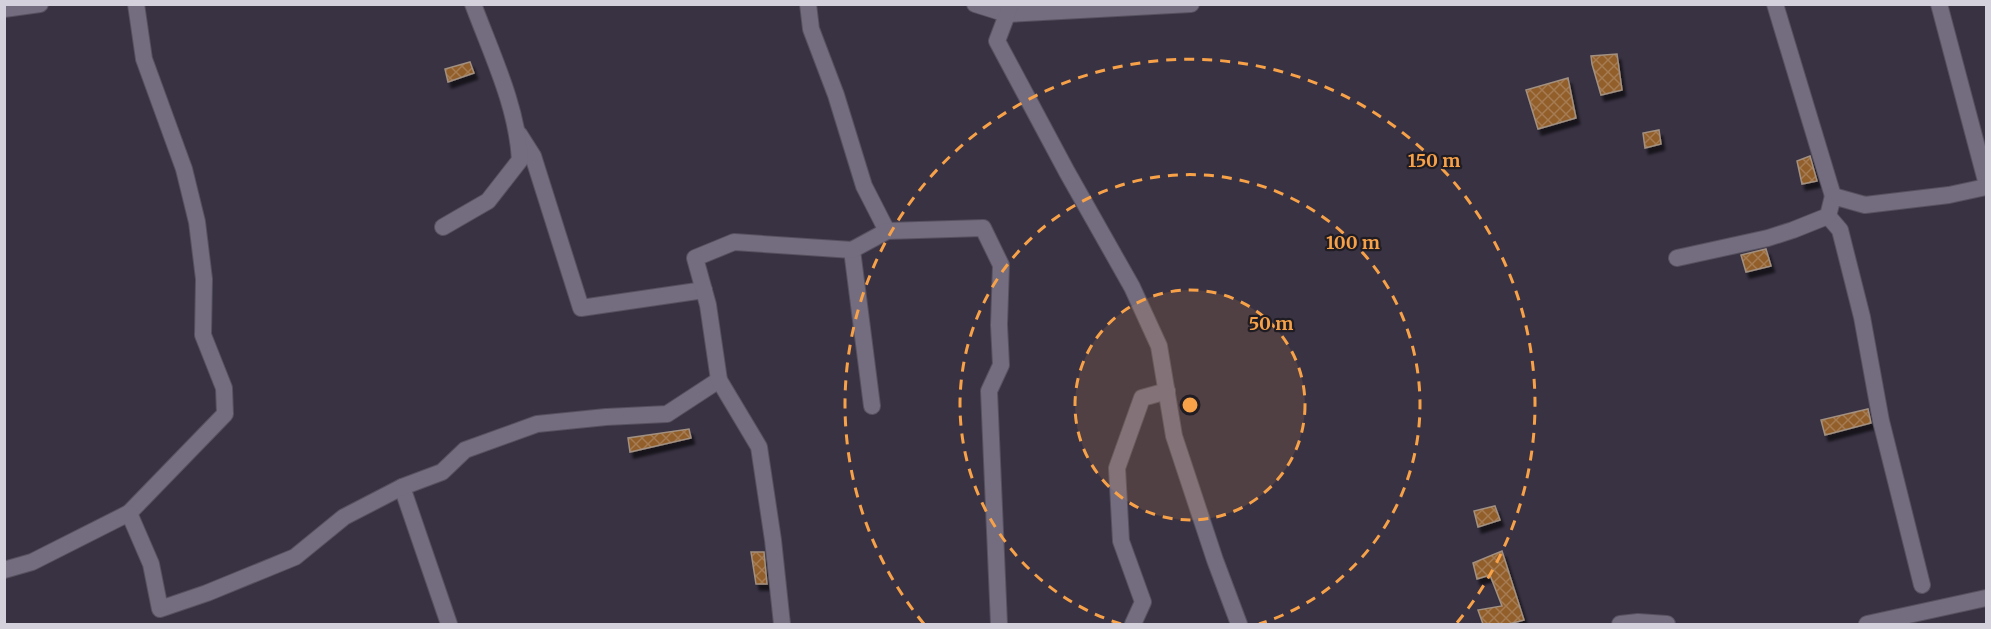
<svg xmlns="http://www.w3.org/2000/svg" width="1991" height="629" font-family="Merriweather,serif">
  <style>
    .building { fill: url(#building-cross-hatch); stroke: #a29080; stroke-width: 1.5; filter: url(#shadow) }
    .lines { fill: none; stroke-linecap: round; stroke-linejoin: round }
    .minor-casing { stroke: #56515f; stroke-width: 18 }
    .minor { stroke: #746c7f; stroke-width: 16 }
    .ring { fill: none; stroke: #f7a148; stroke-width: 3; stroke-dasharray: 10 8 }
    .centre { fill: #f7a148; stroke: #1f1c23; stroke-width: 3 }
    .ring-label { font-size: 18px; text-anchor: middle; font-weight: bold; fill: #f7a148; stroke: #1f1c23; stroke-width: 4.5; stroke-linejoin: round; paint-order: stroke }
  </style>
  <defs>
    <pattern id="building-cross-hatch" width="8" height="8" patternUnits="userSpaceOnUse" patternTransform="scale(1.5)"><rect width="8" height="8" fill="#925e29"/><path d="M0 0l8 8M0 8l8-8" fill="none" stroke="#a57b52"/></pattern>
    <filter id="shadow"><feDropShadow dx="3.5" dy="6" stdDeviation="1.5" flood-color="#0009"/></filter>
  </defs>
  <rect width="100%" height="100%" fill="#393243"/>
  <g class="building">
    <path d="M1617 54 1622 90 1601 95 1592 64 1591 56Z"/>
    <path d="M470 62 474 73 448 82 445 69Z"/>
    <path d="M1568 78 1576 118 1538 129 1526 90Z"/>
    <path d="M1659 130 1661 144 1645 148 1643 133Z"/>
    <path d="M1810 156 1817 181 1802 184 1797 161Z"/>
    <path d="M1766 249 1771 266 1746 272 1741 255Z"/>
    <path d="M1868 409 1871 423 1825 435 1821 420Z"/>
    <path d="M689 429 691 438 630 452 628 438Z"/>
    <path d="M1495 506 1500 520 1478 527 1474 511Z"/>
    <path d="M1502 551 1524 620 1509 624H1483L1478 610 1502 606 1490 575 1477 579 1473 563Z"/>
    <path d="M751 552H764L767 584H756Z"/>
  </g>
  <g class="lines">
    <g class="minor-casing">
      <g id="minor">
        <path d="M808 4 811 29 836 95 864 186 887 231 983 228 1001 265 999 325 1001 365 989 391 999 624"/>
        <path d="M975 4 1007 14 1191 4"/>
        <path d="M1011 4 997 41 1067 172 1132 287 1159 346 1174 436 1215 560 1239 624"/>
        <path d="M1775 4 1833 196"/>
        <path d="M1939 4 1986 181"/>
        <path d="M4 9 40 4"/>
        <path d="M519 134 533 156 581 308 704 290"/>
        <path d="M1828 216 1840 230 1862 317 1881 421 1922 585"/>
        <path d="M443 227 488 201 520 160C517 106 492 55 473 4"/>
        <path d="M852 250 872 406"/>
        <path d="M1677 258 1768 238 1793 230 1828 216 1833 196 1865 205 1949 195 1986 187"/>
        <path d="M402 487 449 624"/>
        <path d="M129 513 225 414 224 388 203 335 204 279 197 222 184 169 144 59 136 4"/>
        <path d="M4 570 32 562 129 513 151 564 160 609 207 593 295 557 344 517 402 487 442 472 465 450 537 424 606 417 667 414 719 380"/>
        <path d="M782 624 773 540 759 447 719 380 708 305 695 258 734 242 852 250 887 231"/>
        <path d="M1133 624 1143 602 1121 541 1117 468 1142 398 1167 391"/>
        <path d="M1620 624 1638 622 1667 624"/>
        <path d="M1867 624 1986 598"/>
      </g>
    </g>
    <use href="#minor" class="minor"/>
  </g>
  <circle cx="1190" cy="405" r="115" fill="#f7a148" fill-opacity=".12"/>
  <g class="ring">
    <circle cx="1190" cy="405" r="115"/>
    <path d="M1121 624A230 230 0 1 1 1259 624"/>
    <path d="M924 624A345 345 0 1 1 1456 624"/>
  </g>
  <circle cx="1190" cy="405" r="9" class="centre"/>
  <g class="ring-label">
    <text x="1434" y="167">150 m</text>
    <text x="1353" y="249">100 m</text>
    <text x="1271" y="330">50 m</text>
  </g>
  <rect width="1991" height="629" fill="none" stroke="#d5d1dc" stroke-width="12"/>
</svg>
